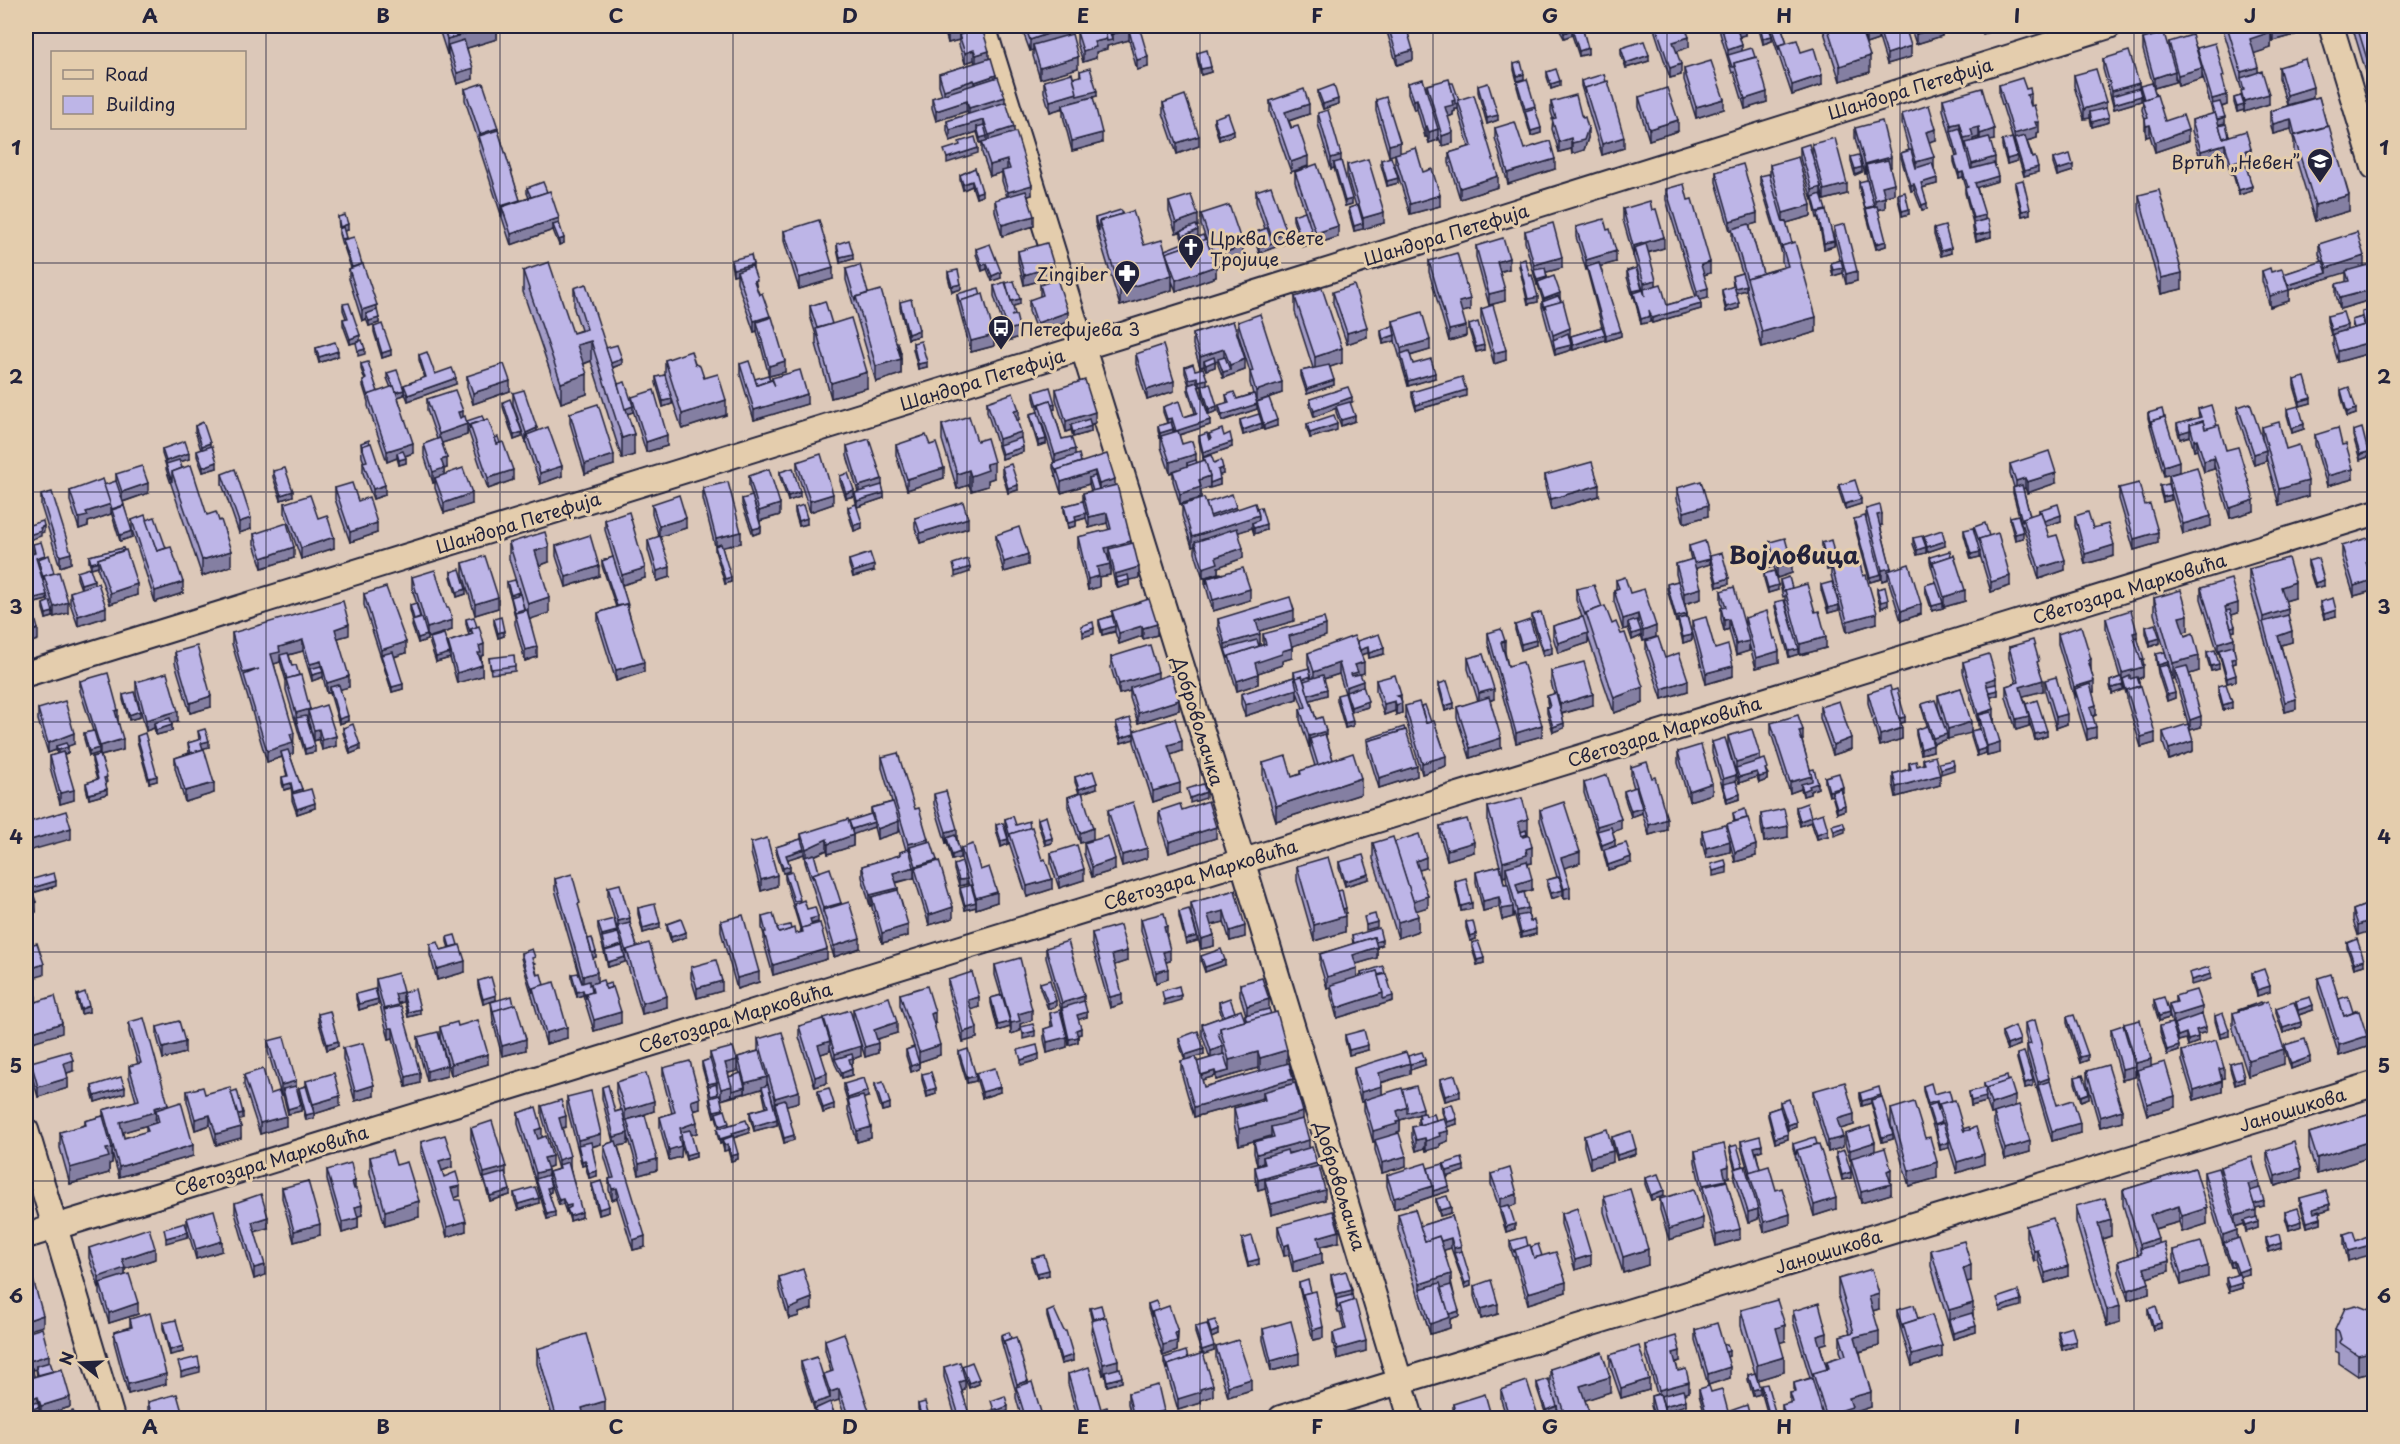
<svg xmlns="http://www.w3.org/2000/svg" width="2400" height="1444" font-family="'Playpen Sans',sans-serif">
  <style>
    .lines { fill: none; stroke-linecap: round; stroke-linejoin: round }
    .minor-casing { stroke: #22223b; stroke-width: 28 }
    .minor { stroke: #e4cdad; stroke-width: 24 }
    .wall { fill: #a39cc7; stroke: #22223b; stroke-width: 1.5; fill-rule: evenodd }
    .shaded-wall { fill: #847fa2; stroke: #22223b; stroke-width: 1.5 }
    .building { fill: #bdb5e7; stroke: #22223b; stroke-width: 1.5 }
    .grid { fill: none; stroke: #22223b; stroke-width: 1.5; stroke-opacity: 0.55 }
    .labels { text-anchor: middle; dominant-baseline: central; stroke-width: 6; stroke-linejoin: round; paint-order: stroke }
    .street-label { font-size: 18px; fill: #22223b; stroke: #e4cdad }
    .poi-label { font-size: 18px; fill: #22223b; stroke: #e4cdad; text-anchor: end }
    .district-label { font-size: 24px; font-weight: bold; fill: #22223b; stroke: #e4cdad }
    .neatline { fill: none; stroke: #22223b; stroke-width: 2 }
    .grid-label { font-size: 20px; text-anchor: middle; font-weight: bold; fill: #22223b }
  </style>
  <rect width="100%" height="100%" fill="#dcc8b9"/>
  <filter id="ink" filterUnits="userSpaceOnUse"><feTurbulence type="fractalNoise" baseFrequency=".0167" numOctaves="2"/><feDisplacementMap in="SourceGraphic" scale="12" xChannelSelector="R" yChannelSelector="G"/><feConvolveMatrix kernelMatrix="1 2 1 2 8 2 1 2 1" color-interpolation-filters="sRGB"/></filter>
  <g filter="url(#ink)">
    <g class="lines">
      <g class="minor-casing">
        <g id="minor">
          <path d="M983 26 1242 860 1411 1418"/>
          <path d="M2331 26 2374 167"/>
          <path d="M26 674 1129 333 2109 26"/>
          <path d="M26 1130 112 1418"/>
          <path d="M26 1236 2374 513"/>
          <path d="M1281 1418 2374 1084"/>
        </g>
      </g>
      <use href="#minor" class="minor"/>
    </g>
    <g class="wall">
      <path d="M438 26H497V39L467 48 473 79 457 84 448 54H447Z"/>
      <path d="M944 26H980L989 59 996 78 1014 132 1032 195 1028 196 1034 226 1002 236 995 211V200L1007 197 1002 181V172L990 176 982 153V142L980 143 977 132 950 141 947 131V121L968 114 967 111 936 121 932 108V98L942 95 939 85V74L975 63 974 60 965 63 959 45V40L948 43 944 29Z"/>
      <path d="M1023 26H1067V35L1078 68 1040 79 1033 56V50L1030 51 1023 32Z"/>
      <path d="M1109 26H1139L1148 67 1137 70 1129 40 1107 46V49L1096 52V58L1083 62 1077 43V32L1105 30 1109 29Z"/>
      <path d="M1387 26H1406L1413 60 1397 65 1387 32Z"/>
      <path d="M1559 26H1593L1583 30 1588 54 1579 56 1572 35 1564 38 1559 29Z"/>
      <path d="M1655 26H1685L1689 47 1676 51 1681 75 1670 78 1655 32Z"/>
      <path d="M1720 26H1743L1745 35 1740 36 1742 51 1767 102 1745 109 1734 72 1732 73 1720 33Z"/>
      <path d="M1758 26H1768L1772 41 1763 44Z"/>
      <path d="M1769 26H1781L1787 43 1801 52 1822 85 1792 95Z"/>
      <path d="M1822 26H1855L1870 72 1840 81Z"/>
      <path d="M1861 26H1905L1911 57 1887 64 1878 35V40L1866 44Z"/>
      <path d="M1910 26H1942V36L1916 44Z"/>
      <path d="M2222 26H2295V35L2273 41 2271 35V48L2254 53 2258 72 2269 104 2244 112V110L2237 112 2234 103V98L2241 96 2242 91Z"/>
      <path d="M2352 26H2374V98Z"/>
      <path d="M2143 39 2169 48V42L2197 53V48L2224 86 2227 105 2222 107 2225 123 2219 124 2251 159 2249 160V169H2247L2252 191 2239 195 2233 174H2231L2225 154 2201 161 2192 131V120L2213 114 2202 74V79L2178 86 2175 75V82L2154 88 2143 50Z"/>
      <path d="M1621 48 1649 61 1626 68 1621 54Z"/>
      <path d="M1197 53 1211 72 1201 75 1197 58Z"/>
      <path d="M2103 59 2139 88 2141 101 2114 109 2103 69Z"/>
      <path d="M1514 64 1524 79 1517 81 1514 70Z"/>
      <path d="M2279 67 2313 98 2287 105 2279 78Z"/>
      <path d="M1684 69 1724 109 1696 118 1684 80Z"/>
      <path d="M1080 71 1097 96 1085 99 1102 143 1072 151 1063 116V108L1050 112 1044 92V81L1073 78 1080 76Z"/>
      <path d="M1547 72 1560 86 1551 89 1547 77Z"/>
      <path d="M2074 75 2106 108 2109 122 2092 127 2090 118 2084 119 2074 86Z"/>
      <path d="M1581 81 1624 148 1602 155 1585 99 1581 86Z"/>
      <path d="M1517 82 1535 108 1541 133 1531 136 1517 87Z"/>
      <path d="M1408 83 1427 91V85L1450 83 1459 100 1498 187 1460 199 1449 163V153L1469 147 1458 109H1455V111L1453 112V115L1448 117 1453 143 1442 146 1438 135V140L1429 143 1427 137H1425L1417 109 1414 110 1408 93Z"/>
      <path d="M1999 85 2026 89 2031 104 2030 105 2039 132 2037 133V138L2027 141 2038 172 2024 176 1999 95Z"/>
      <path d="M1478 86 1498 120 1487 124 1478 92Z"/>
      <path d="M2140 86 2165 121 2188 141 2155 152 2150 136 2146 137 2145 130V119L2142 110 2143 100 2140 91Z"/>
      <path d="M465 89 498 130 520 201 529 198 527 193V188L559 223 564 243 559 245 553 230 511 245 479 147V143L465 100Z"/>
      <path d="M1318 91 1338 104 1323 109 1318 96Z"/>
      <path d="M1639 97 1678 131 1649 140 1639 107Z"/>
      <path d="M2319 97 2349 211 2315 221 2294 152V141L2291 129 2273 134 2270 122V111Z"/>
      <path d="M1943 99 1994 140 1990 141 1998 181 1977 187 1985 220 1991 237 1976 241 1973 229V223L1965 193V188L1966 187 1963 177 1959 178 1954 162V157L1956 156 1943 110ZM1979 137V139L1973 141V139Z"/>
      <path d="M1376 100 1400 142 1389 156 1376 111Z"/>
      <path d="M1270 101 1309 114 1289 121 1308 166 1291 172 1270 112Z"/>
      <path d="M1551 102 1581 115 1583 118 1588 138 1584 150 1572 154 1571 149 1559 152 1552 129 1553 118 1551 112Z"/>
      <path d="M1163 103 1199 146 1177 154 1163 113Z"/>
      <path d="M1318 113 1341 161 1352 204 1345 206 1334 168 1331 169 1318 124Z"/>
      <path d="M1902 114 1936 140 1929 142 1937 184 1922 188 1927 209 1922 210 1914 190 1911 191 1901 158V153L1909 150 1902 124Z"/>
      <path d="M1214 118 1234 135 1219 140 1214 123Z"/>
      <path d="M1495 128 1524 149 1555 169 1508 184 1495 138Z"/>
      <path d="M1855 128 1891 167 1890 168 1894 194 1885 196V208L1878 210 1886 246 1876 249 1859 188V182L1874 207 1866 174H1865L1855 138Z"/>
      <path d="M2002 141 2017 161 2007 164 2002 147Z"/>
      <path d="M1812 144 1847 194 1824 200 1812 154Z"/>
      <path d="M1800 147 1821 194 1834 241V246L1824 249 1818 217 1817 218 1813 200H1812L1800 158Z"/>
      <path d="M1395 154 1423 172 1440 206 1410 214 1395 165Z"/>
      <path d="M1851 157 1862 172 1855 175 1851 162Z"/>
      <path d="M2053 159 2073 171 2057 176 2053 164Z"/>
      <path d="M1381 160 1398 183 1387 186 1381 165Z"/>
      <path d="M1347 165 1384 223 1354 231 1349 213V208L1356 206 1347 176Z"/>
      <path d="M1770 165 1811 216 1786 223 1816 332 1762 348 1747 294 1746 286V290L1736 293 1739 308 1726 312 1722 295V290L1733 287 1732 276 1742 273 1732 240V230L1730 231 1716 182V172L1757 223 1749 225 1763 273 1784 267 1782 262V254L1760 182V176H1770Z"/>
      <path d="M975 168 982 196 976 198 972 186 963 190 960 180V175Z"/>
      <path d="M1295 172 1338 237 1316 244 1314 238V243L1302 247 1293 220V215L1308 220 1295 182Z"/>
      <path d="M2015 182 2030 214 2022 216 2015 187Z"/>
      <path d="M1666 189 1710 273 1704 275 1708 298 1700 300 1701 309 1652 323 1650 319V322L1641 324 1634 296 1633 297 1627 277V271L1643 290 1623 220V209L1664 248 1648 253 1656 285 1667 305 1696 297 1666 200Z"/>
      <path d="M1256 191 1287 243 1259 253 1254 238V233L1265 229 1256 202Z"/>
      <path d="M1898 194 1909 214 1902 216 1898 199Z"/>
      <path d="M2139 195 2182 289 2161 294 2139 211Z"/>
      <path d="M1169 202 1198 226H1197L1198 236 1183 241 1181 236V232L1176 233 1169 212Z"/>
      <path d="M1123 214 1144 245 1165 250 1206 239 1201 225V214L1243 257 1215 266 1216 277 1176 291 1172 281V290L1120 306 1095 223V218Z"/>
      <path d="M338 217 348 230 344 231 346 239 362 264 377 310 379 323 369 326 366 319 362 321 349 279V269L351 268 343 244 342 245 339 234V228Z"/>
      <path d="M1576 227 1616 262 1600 266 1621 336 1606 341 1605 336V340L1573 350 1571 342V336L1602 327 1587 270H1586L1576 237Z"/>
      <path d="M1834 227 1857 281 1846 284 1843 273 1833 276 1831 268V263L1840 261 1834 237Z"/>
      <path d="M1934 229 1951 253 1941 256 1934 235Z"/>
      <path d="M784 231 833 279 799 289 784 241Z"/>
      <path d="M1525 231 1562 268 1546 272 1547 279 1560 298 1570 338 1571 350 1555 355 1542 307V302L1543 301 1538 285H1537L1525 242Z"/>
      <path d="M837 244 853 259 840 263 837 249Z"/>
      <path d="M2319 244 2364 266 2374 299 2340 309 2336 295V284L2346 282V272L2289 290V301L2270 307 2262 281V271L2284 274 2322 262 2319 254Z"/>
      <path d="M1476 246 1509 269 1500 272 1505 301 1489 305 1476 257Z"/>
      <path d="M976 249 1001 278 992 281 987 269 982 271 976 254Z"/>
      <path d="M1018 251 1054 277 1024 285 1018 261Z"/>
      <path d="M731 260 753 268 757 289 770 318 785 372 769 376 757 331 754 332 737 282V274L733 275 731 265Z"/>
      <path d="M1429 261 1470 310 1462 312 1466 336 1449 341 1429 272Z"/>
      <path d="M1519 261 1530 276 1538 302 1528 304 1519 266Z"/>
      <path d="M846 269 868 293 896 342 901 353V374L876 382 846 280Z"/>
      <path d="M523 271 573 333 581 330 574 309V288L606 348 622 364 612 368 618 384 632 404V397L667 446 646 452 633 410V412L627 414 634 455 622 459 591 361 584 364 587 394 561 403 523 292Z"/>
      <path d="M948 272 961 289 952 292 948 277Z"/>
      <path d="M1040 285 1068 322 1037 333 1029 311V301L1040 297Z"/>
      <path d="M994 286 1020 304 1013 306 1019 337 1008 341 994 296Z"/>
      <path d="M1333 292 1367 337 1347 344 1333 303Z"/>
      <path d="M957 294 994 346 971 352 960 311 957 299Z"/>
      <path d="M1295 297 1342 363 1330 367 1334 385 1307 394 1301 376V371L1313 368 1295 312Z"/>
      <path d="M900 302 919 336 908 339 900 308Z"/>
      <path d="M343 304 360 341 350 344 343 325V319L346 318 343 310Z"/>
      <path d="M810 306 831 322 867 388 831 398 816 344V335L810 316Z"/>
      <path d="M1481 309 1506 360 1494 364 1481 319Z"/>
      <path d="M2362 312 2374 352 2338 362 2333 345V334L2331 335 2327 321V316L2347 330 2353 329 2352 320 2362 317Z"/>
      <path d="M1233 321 1245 370 1223 378 1218 365V361L1215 362V367L1206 370 1204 366 1200 367 1193 345V334Z"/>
      <path d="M1393 321 1430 350 1410 356 1413 364 1435 378 1408 386 1395 341 1383 344 1381 335V330L1393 326Z"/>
      <path d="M1238 322 1282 393 1256 402 1257 409 1222 421 1219 411V405L1227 403 1226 395 1237 399 1253 394 1250 383V372L1238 333Z"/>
      <path d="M1469 325 1484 350 1476 352 1469 330Z"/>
      <path d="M374 327 391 355 382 358 374 332Z"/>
      <path d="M913 343 927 367 918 369 913 349Z"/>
      <path d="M316 348 338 356 319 363 316 353Z"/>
      <path d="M1136 354 1174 391 1147 400 1136 364Z"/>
      <path d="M419 355 435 374 456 384 408 401 404 391V395L398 397 413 453 405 456 406 463 399 465 397 458 387 462 368 406V402L363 386V381L365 380 361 369V364L378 392 391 388 387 378V373L404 388V385L425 378 419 360Z"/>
      <path d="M665 360 695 364 726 415 682 429 672 399V404L663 407 656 383V377L665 375Z"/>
      <path d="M740 364 755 379 770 380 772 382V378L807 404 754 420 740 374Z"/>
      <path d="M1185 367 1195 370 1207 384 1199 387 1210 425 1179 435 1182 444 1196 460 1197 463 1203 461V458L1214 463 1223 474 1219 475 1220 485 1201 490V498L1180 504 1173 481V472L1170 473 1161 447V438H1160L1158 431V426L1167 423 1163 412V407L1184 417 1195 413 1188 390V385H1189L1185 373ZM1171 423 1175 432 1173 433Z"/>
      <path d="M467 376 510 391 473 404 467 387Z"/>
      <path d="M2294 380 2311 403 2300 406 2294 386Z"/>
      <path d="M1202 386 1217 411 1209 414 1202 391Z"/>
      <path d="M1056 389 1095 423 1090 424 1091 432 1073 437 1071 430 1066 432 1056 399Z"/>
      <path d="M2341 390 2356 414 2347 417 2341 395Z"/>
      <path d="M1034 392 1055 409 1053 410 1062 439 1075 456 1081 462 1115 485 1131 543 1139 578 1129 580V585L1118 588 1116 584H1115L1109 557H1108L1110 575 1099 577V587L1088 590 1078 548V537L1109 530 1107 523 1089 528 1086 518 1076 521V526L1068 528 1064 511V506L1083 501V493L1091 491 1089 484 1061 493 1053 468V463L1054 462 1042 422 1046 444 1038 446 1030 419V414L1038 412 1034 398Z"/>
      <path d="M1412 392 1466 396 1416 410 1412 397Z"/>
      <path d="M513 393 537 431 562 476 540 484 513 404Z"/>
      <path d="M427 399 463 417 467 423 484 420 495 438 513 480 488 489 467 427V435L442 443 447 468 444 469V475L472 504 444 513 435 488V482L433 483 424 455V444L437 439 427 410Z"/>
      <path d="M1310 399 1352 402 1350 403 1355 421 1341 426 1336 412V408L1314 417 1310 405Z"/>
      <path d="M503 402 522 437 514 440 503 407Z"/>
      <path d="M987 402 1019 420 1017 421 1023 452 1002 459 987 412Z"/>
      <path d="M1257 402 1277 426 1264 430 1257 407Z"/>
      <path d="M2238 407 2262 439V427L2286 449 2308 496 2279 505 2266 457V461L2254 465 2238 417Z"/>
      <path d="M2198 409 2217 426 2226 450 2254 511 2230 518 2214 465V469L2204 472 2197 450 2194 451 2190 436 2180 439 2177 429V424L2199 418Z"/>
      <path d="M2287 409 2304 429 2292 433 2287 415Z"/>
      <path d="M570 413 614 465 585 474 570 423Z"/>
      <path d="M2148 413 2164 417V476L2148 418Z"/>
      <path d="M1240 420 1262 429 1243 435 1240 425Z"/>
      <path d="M1307 424 1337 430 1310 438 1307 429Z"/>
      <path d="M942 425 977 441 994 478 988 480V486L971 491 969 485 957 489 942 440Z"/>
      <path d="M195 426 210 447 217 468 203 472 197 456V451L201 450 195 431Z"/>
      <path d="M2353 431 2368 457 2360 460 2353 436Z"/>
      <path d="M1209 434 1224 436 1232 447 1203 457 1199 441V436L1209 440Z"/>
      <path d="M2315 435 2353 479 2327 486 2315 445Z"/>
      <path d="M361 443 385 495 373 499 363 473V462H364L362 457Z"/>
      <path d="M896 445H930L944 478 907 490 896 455Z"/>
      <path d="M847 446 882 485 884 498 857 507 855 498V493L858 492 847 456Z"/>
      <path d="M162 449 189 459 180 462 182 468 207 515 231 566 202 576 166 469V466L162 454Z"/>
      <path d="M797 462 833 504 810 512 797 472Z"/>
      <path d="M2010 464 2056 483 2027 493 2025 488 2023 489 2030 516 2039 513V510L2061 521 2045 526 2049 537 2065 570 2039 579 2023 526 2022 527 2013 493V488L2014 487 2010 474Z"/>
      <path d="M1002 467 1018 490 1008 493 1002 473Z"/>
      <path d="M273 471 293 496 281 500 273 477Z"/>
      <path d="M780 472 800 497 788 501 780 477Z"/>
      <path d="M116 474 148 493 123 502 132 537 120 541 111 512V514L88 522V526L79 529 70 501V491L116 483Z"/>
      <path d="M222 474 251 529 239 533 222 484Z"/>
      <path d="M1545 475 1599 496 1551 510 1545 486Z"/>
      <path d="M2169 475 2211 526 2183 534 2169 486Z"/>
      <path d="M749 476 780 515 760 521 761 532 753 535 742 504V499L757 512 749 486Z"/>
      <path d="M840 476 854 496 846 498 840 481Z"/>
      <path d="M1839 485 1861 504 1845 509 1839 491Z"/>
      <path d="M2160 486 2171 500 2163 502 2160 491Z"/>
      <path d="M335 488 358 501 377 533 350 542 335 499Z"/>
      <path d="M703 488 741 543 722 547 731 582 725 584 715 551V546L703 499Z"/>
      <path d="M1677 488 1708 516 1684 523 1677 499Z"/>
      <path d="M2119 488 2145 505 2158 543 2134 550 2119 499Z"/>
      <path d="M41 495 71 563 60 567 41 506Z"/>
      <path d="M285 503 318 518 334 548 301 559 285 513Z"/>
      <path d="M1206 503 1236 509 1266 530 1254 534 1252 528 1238 532 1243 558 1218 567V573L1222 574 1250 600 1213 611 1205 583V578H1203L1195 553V546L1192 547 1182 516V505Z"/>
      <path d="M652 504 686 528 660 536 670 577 657 581 648 550V540L659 537 652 514Z"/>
      <path d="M848 507 862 528 854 531 848 512Z"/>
      <path d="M795 508 807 524 799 526 795 513Z"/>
      <path d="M1866 509 1882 525H1880L1891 570 1921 614 1901 621 1888 579 1882 581 1881 576V579L1870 582 1854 524V519L1866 520Z"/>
      <path d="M2075 516 2093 528 2114 556 2085 564 2075 526Z"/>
      <path d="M2010 517 2023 538 2015 540 2010 522Z"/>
      <path d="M915 518 968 528 920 543 915 528Z"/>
      <path d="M132 520H146L166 548 183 593 155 602 132 530Z"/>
      <path d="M605 520 645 578 622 585 644 672 616 681 598 623V613L616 607 602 566V561L613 557 605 530Z"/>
      <path d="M1974 527 1989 536 2010 586 1991 592 1980 555V557L1971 559 1964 535V530L1974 531Z"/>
      <path d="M254 534 294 558 262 568 254 544Z"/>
      <path d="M996 535 1028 565 1004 572 996 545Z"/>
      <path d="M1924 536 1945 546 1927 552 1926 548V553L1917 555 1913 544V538L1924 540Z"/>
      <path d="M1770 542 1792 573 1777 578 1770 552Z"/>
      <path d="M509 543 549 562 539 566 549 613 529 619 537 657 525 661 515 624V617L511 599 507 587V582L519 595 524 611H525L509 559Z"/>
      <path d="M1822 543 1836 563 1877 623 1847 632 1831 575V569L1827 570 1822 548Z"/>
      <path d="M33 544 45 556 54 573 68 613 46 619 43 609V604L49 602 47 596V600L35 603 29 586 28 575 26 566V556L34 553Z"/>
      <path d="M556 546 599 576 566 587 556 556Z"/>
      <path d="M1689 546 1710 564 1696 568 1701 599 1685 604 1692 640 1683 643 1678 622H1676L1667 589V584L1678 581 1676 574V564L1691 560 1689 551Z"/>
      <path d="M2342 546 2372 591 2354 596 2342 557Z"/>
      <path d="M123 548 137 595 110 604 98 570V566L91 568 89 562V556Z"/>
      <path d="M1758 553 1772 567 1761 570 1758 559Z"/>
      <path d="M1710 556 1729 584 1717 587 1710 562Z"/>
      <path d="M1930 557 1965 601 1944 607 1940 593 1943 608 1932 611 1925 590V585L1936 582 1930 562Z"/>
      <path d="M849 560 874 571 853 577 849 565Z"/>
      <path d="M2308 561 2324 586 2315 588 2308 566Z"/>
      <path d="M463 563 498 608 475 615 463 574Z"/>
      <path d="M2249 569 2295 598 2285 601 2292 642 2281 645 2296 709 2285 712 2249 584Z"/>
      <path d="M77 572 94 584 106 617 78 626 70 603V592L81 589 77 578Z"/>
      <path d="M451 572 466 594 457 597 451 577Z"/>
      <path d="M1764 574 1778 590 1768 593 1764 579Z"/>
      <path d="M412 577 452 630 427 638V637V640L418 643 412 626 413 621 410 610V605L420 619 421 618 412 588Z"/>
      <path d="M1616 580 1630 593 1656 637 1643 641 1641 635V636L1632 640 1628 628 1623 630 1614 601V590L1616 589Z"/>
      <path d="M1780 580 1792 588 1826 648 1800 655 1799 650V654L1789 657 1775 607V602L1796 641 1785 600V596L1783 597 1780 585Z"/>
      <path d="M1821 585 1839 610 1828 613 1821 590Z"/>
      <path d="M2201 588 2238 613 2231 615 2235 631 2232 632 2234 649 2236 663 2233 664 2236 681 2227 683 2219 653H2218L2201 599Z"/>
      <path d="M1576 589 1602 607 1612 624 1643 703 1614 713 1588 637V643L1558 653 1553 637V626L1582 617 1576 600Z"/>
      <path d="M1877 589 1888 605 1881 608 1877 594Z"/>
      <path d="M1721 591 1745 624V618L1779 662 1756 668 1749 644V651L1736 655 1729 629 1724 631 1721 619V608H1723L1721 601Z"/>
      <path d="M364 594 406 653 394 657 403 689 392 692 364 605Z"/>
      <path d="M2154 598 2188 631 2183 632 2199 671 2189 674 2201 727 2190 730 2193 751 2169 760 2163 743V732L2189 727 2175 678 2173 679 2154 614Z"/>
      <path d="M2320 602 2336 616 2324 619 2320 607Z"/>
      <path d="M1112 611 1157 635 1143 639 1142 636 1119 644 1115 632 1102 635 1099 625V620L1112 616Z"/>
      <path d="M1532 615 1552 653 1543 656 1532 620Z"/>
      <path d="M2106 618 2137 637 2144 665H2142L2143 677 2138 679 2155 743 2141 747 2127 701V697L2123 683V690L2112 694 2110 686V681L2120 677 2106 628Z"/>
      <path d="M466 619 484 655 481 656 482 676 457 683 450 658 436 662 430 644V638L448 647V642L469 635 466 624Z"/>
      <path d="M494 619 504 636 498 638 494 624Z"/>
      <path d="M1218 619 1294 621 1259 631 1260 644 1258 645 1259 646 1263 645V634L1326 636 1292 646V658L1282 661V665L1258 673V684L1237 691 1218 629Z"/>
      <path d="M1692 621 1715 649 1733 676 1706 684 1692 631Z"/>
      <path d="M1515 625 1536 645 1521 650 1515 630Z"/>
      <path d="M2146 627 2160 643 2150 647 2146 633Z"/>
      <path d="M232 633 349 635 338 638 349 687 340 689 348 721 339 724 330 693H327L323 677 312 681 303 651 289 655 292 666 310 710 336 746 322 750 319 739 314 741 308 720H307L315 752 305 754 286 690V681L280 661V657V662L274 664 294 744H293V754L290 755 302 792 315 808 297 814 292 800V794L291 788 284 790 282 783V777L287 776 282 757 267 762 244 685 232 644Z"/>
      <path d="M1488 633 1505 652 1508 666 1542 736 1516 743 1488 643Z"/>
      <path d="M2058 634 2091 670 2094 692H2092L2096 715 2092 717 2096 737 2087 740 2058 644Z"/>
      <path d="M1646 641 1665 658 1688 691 1662 699 1646 652Z"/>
      <path d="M1357 643 1384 654 1369 658 1368 653 1361 655 1364 673 1360 674 1368 707 1351 712 1339 674 1324 679 1327 695 1310 700 1316 719 1326 737 1333 760 1361 794 1276 821 1263 779V763L1292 777 1300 774V771L1315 766 1310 750V747H1309L1300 720V709L1303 708 1297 692V699L1245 716 1241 704V694L1294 677V672L1312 678 1308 664V653Z"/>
      <path d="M2009 647 2039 669 2043 691 2023 696 2026 704 2047 736 2035 740 2029 721V726L2016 730 2006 697V686L2016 683 2009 658Z"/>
      <path d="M175 652 211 707 190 713 175 663Z"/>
      <path d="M2207 652 2219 669 2211 671 2207 658Z"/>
      <path d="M2156 654 2168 667 2175 698 2167 701 2158 673 2156 660Z"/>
      <path d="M1111 657 1158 679 1179 710 1138 723 1130 698V691L1119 694 1111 668Z"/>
      <path d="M489 658 515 666V671L491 674Z"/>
      <path d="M1468 658 1494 699 1490 701 1501 748 1470 758 1457 718V707L1478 701 1468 669Z"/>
      <path d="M1963 662 1996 684 1998 695 1991 697 1994 720 2000 753 1987 756 1986 751V753L1977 756 1971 737V731L1980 729 1963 672Z"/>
      <path d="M1551 671 1593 705 1562 714 1564 728 1553 732 1547 713V707H1548L1547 701V696L1554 694 1551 682Z"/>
      <path d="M1376 680 1401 700 1402 713 1396 715 1395 711 1384 715 1376 691Z"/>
      <path d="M2045 680 2067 724 2056 728 2045 691Z"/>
      <path d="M80 681 118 721 123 750 101 756 107 782 105 783 107 794 89 799 86 788V783L97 780 92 762V757L100 755 99 751V753L89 756 84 739V733L93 731 80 691Z"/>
      <path d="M136 682 178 721 171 723 172 731 156 735 154 728 146 731 136 693Z"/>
      <path d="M1439 684 1454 708 1445 711 1439 689Z"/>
      <path d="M2218 686 2232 708 2223 710 2218 691Z"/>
      <path d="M1961 688 1948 739 1947 736V739L1933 744 1922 709V704L1942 720 1938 706V695Z"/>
      <path d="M1891 691 1905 722 1901 723 1902 739 1880 746 1868 703V693Z"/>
      <path d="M123 695 140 717 129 720 123 700Z"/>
      <path d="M1337 695 1353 726 1345 728 1337 701Z"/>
      <path d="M1405 706H1421L1439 735 1442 744 1446 766 1422 774 1405 717Z"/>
      <path d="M1820 707 1851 749 1833 755 1820 718Z"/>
      <path d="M38 709 74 744 67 746 68 753 64 754 74 800 60 804 50 767V756L57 754 56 750 48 753 38 720Z"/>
      <path d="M1116 723 1182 751 1171 755 1180 793 1153 802 1134 742V739L1121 743 1116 728Z"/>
      <path d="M1771 723 1803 740 1802 741 1810 770 1818 788 1810 791V794L1803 796 1801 789 1790 793 1771 733Z"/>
      <path d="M343 728 360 750 350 754 343 733Z"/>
      <path d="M1405 730 1417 776 1379 788 1368 752 1367 739Z"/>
      <path d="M1916 730 1933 751 1921 754 1916 735Z"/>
      <path d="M198 731 209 747 203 748 214 793 185 802 175 768V758L189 753 188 743 199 740Z"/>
      <path d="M137 736 157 781 149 783 137 741Z"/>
      <path d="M1728 736 1760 760 1768 774H1767V780L1759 783 1757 777 1739 783 1728 746Z"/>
      <path d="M1712 742 1736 781 1740 799 1727 803 1712 752Z"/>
      <path d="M1678 752 1712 794 1689 801 1678 763Z"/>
      <path d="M882 757 915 809 937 862 953 918 929 925 915 879 914 870V878L896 883 908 936 882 943 872 908V905L870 906 862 877V866L900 855V852L906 850 899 826V832L877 839 874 827 853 834V846L828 854 827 850 814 856 819 872 841 904 860 948 834 957 805 862 804 854 788 859 790 871 783 873 776 852V847L801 839V834L849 822 871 814V808L892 802 882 768Z"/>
      <path d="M1923 759 1940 785 1896 797 1893 784V774L1909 769V763L1917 766 1923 764Z"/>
      <path d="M1631 767 1667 830 1649 835 1642 813 1631 817 1624 796V791L1634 788 1631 778Z"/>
      <path d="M1075 777 1097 788 1082 793 1093 839 1080 843 1068 807V797L1079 793 1075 782Z"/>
      <path d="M1825 777 1843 792 1842 793 1845 810 1837 813 1832 795 1829 796 1825 783Z"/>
      <path d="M1584 783 1621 829 1612 832 1615 846 1602 850 1584 793Z"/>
      <path d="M934 794 957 839 960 858 952 860 947 842 946 843 934 804Z"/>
      <path d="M1488 807 1528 835 1527 836 1532 863 1528 864 1532 890 1519 894 1536 934 1521 938 1513 909V917L1502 920 1499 907 1483 911 1476 882V872L1500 866 1488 823ZM1506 876 1507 884H1504L1503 877Z"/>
      <path d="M1796 807 1811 822 1800 826 1796 812Z"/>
      <path d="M1108 810 1147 858 1122 866 1108 821Z"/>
      <path d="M1182 810 1216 838 1169 853 1159 822V811Z"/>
      <path d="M1540 810 1580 863 1564 868 1570 898 1564 899 1563 894 1551 899 1547 886V880L1557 877 1540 821Z"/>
      <path d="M1733 813 1756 856 1735 862 1730 843V852L1706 858 1702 842V831H1727V824L1734 822Z"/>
      <path d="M1761 814 1788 837 1764 842 1761 825Z"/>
      <path d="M1811 817 1828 836 1817 839 1811 822Z"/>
      <path d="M1005 819 1016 825 1042 860 1052 889 1027 897 1010 845 1005 824Z"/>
      <path d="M1038 819 1052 843 1045 845 1038 824Z"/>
      <path d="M996 825 1008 844 1001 847 996 830Z"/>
      <path d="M1440 826 1474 852 1447 860 1440 837Z"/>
      <path d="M1394 842 1426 868 1419 870 1428 907 1416 910 1418 931 1398 938 1373 859V843Z"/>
      <path d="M751 843 777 886 761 891 751 853Z"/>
      <path d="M1084 843 1115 870 1092 877 1084 854Z"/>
      <path d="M961 848 980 870 997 902 976 909V907L965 910 960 893V888L969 886 961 858Z"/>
      <path d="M1604 850 1631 863 1608 870 1604 855Z"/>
      <path d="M1051 853 1084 880 1059 888 1051 864Z"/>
      <path d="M1339 862 1369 879 1345 886 1339 868Z"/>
      <path d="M954 865 967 884 959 886 954 870Z"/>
      <path d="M1297 866 1338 891 1346 913 1344 914 1345 932 1314 941 1297 881Z"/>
      <path d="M785 874 800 902 818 922 811 924 827 959 773 975 764 943V935L762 928V917L777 928 791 929 795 934 801 932 785 879Z"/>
      <path d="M555 879 580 914 588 939 596 957 593 958 597 982 604 985 621 1023 594 1031 583 995 577 997 572 980V974L582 983 555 890Z"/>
      <path d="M26 881 56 886 33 893 36 912 28 914 27 909 26 910Z"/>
      <path d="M1455 881 1472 909 1461 911 1455 886Z"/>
      <path d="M608 887 630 923 637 947 667 1007 642 1014 608 898Z"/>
      <path d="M1235 890 1245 937 1230 941 1224 922 1211 925 1214 946 1201 949 1191 913V903Z"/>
      <path d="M2374 902 2358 935 2353 920V910Z"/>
      <path d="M638 908 660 928 643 933 638 914Z"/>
      <path d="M1179 912 1197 941 1186 944 1179 917Z"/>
      <path d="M1141 919 1167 936 1166 937 1170 961 1166 962 1168 979 1156 983 1141 930Z"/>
      <path d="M721 921 759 982 737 989 721 932Z"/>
      <path d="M1466 922 1476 939 1470 941 1466 928Z"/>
      <path d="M598 923 618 933 625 957V962L608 967 598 929Z"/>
      <path d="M667 924 686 937 671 942 667 929Z"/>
      <path d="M1092 933 1127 961 1114 965 1122 1004 1110 1008 1092 944Z"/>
      <path d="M1352 936 1382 945 1377 947V958L1356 964 1357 977 1361 976V973L1385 974 1393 1001 1337 1018 1331 996V987L1327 988 1320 965V954L1353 944Z"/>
      <path d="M447 937 465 972 437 980 430 955V944L441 950 449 948 447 942Z"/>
      <path d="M1472 943 1484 963 1477 965 1472 948Z"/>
      <path d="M2347 943 2364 965 2354 968 2347 948Z"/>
      <path d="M1046 948 1084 1001 1087 1017 1078 1019 1081 1034 1078 1035V1042L1069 1045 1062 1013 1046 958Z"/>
      <path d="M521 953 535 963H534L537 975 544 985 567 1038 546 1044 521 958Z"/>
      <path d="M1201 956 1225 965 1205 972 1201 961Z"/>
      <path d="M995 965 1024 981 1032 1020 1020 1024V1031L1011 1034 1010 1027 998 1031 991 1003V998L1001 995 995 975Z"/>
      <path d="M691 967 722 991 697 998 691 978Z"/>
      <path d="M2252 973 2270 992 2257 996 2252 978Z"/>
      <path d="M2318 978 2339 999 2353 1012 2367 1047 2339 1056 2318 988Z"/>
      <path d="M376 979 403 1002 398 1004V1006L420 1083 406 1087 393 1038 389 1039 384 1021 376 989Z"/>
      <path d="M948 980 979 1007 971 1010 977 1038 963 1042 948 990Z"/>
      <path d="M478 981 496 1000 483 1004 478 986Z"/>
      <path d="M1040 983 1056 1006 1048 1009 1040 988Z"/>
      <path d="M1240 984 1269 1009 1293 1084 1303 1119 1309 1148 1317 1166 1325 1200 1271 1215 1265 1188 1258 1190 1255 1178V1167L1263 1165V1163L1257 1165 1254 1153V1142L1271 1138V1136L1239 1145 1234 1124V1108L1263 1100V1098L1194 1117 1181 1072V1061L1185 1060 1179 1043V1038L1204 1054 1195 1057 1197 1062 1210 1058 1202 1035V1024L1222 1017 1219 1007V1002L1235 1012 1245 1021V1015H1246L1240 995ZM1258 1068 1259 1072 1204 1087 1202 1080 1215 1076 1216 1080Z"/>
      <path d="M403 993 420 1014 408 1017 403 998Z"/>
      <path d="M356 994 378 1004 359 1010 356 999Z"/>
      <path d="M900 994 935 1023H934L940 1055 919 1062V1069L911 1072 906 1056V1050L914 1047 900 1005Z"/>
      <path d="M77 995 89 1012 81 1014 77 1000Z"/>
      <path d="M2175 996 2202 1015 2206 1032 2197 1035 2198 1042 2188 1046 2186 1039 2178 1041 2169 1014V1004L2175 1002Z"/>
      <path d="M2154 1000 2169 1018 2159 1021 2154 1006Z"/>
      <path d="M2296 1001 2313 1010 2299 1015 2301 1027 2283 1033 2276 1013V1008L2296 1006Z"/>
      <path d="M491 1002 526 1050 502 1056 493 1021Z"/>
      <path d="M853 1009 897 1033 877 1039 878 1053 865 1057 853 1019Z"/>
      <path d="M1050 1013 1067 1047 1047 1053 1044 1039V1029L1051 1027Z"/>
      <path d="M2233 1013 2284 1064 2248 1076 2233 1029Z"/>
      <path d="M318 1014 338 1046 327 1050 318 1020Z"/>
      <path d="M2215 1016 2229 1036 2220 1038 2215 1021Z"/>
      <path d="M2067 1017 2088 1060 2080 1063 2067 1023Z"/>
      <path d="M824 1018 861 1056 853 1059V1063L851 1064 852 1075 842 1078 835 1064 830 1047V1051L821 1054 827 1083 815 1087 799 1037V1026L824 1023Z"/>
      <path d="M129 1022 168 1106 193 1156 119 1177 112 1152V1163L109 1164V1173L70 1184 60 1148V1132L85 1125V1121L103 1116V1110L136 1101 129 1077V1066L138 1064 129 1032ZM155 1118H156V1123L146 1126V1132L124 1138 123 1132 155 1123Z"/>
      <path d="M2025 1023 2042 1054 2049 1081 2057 1105 2080 1133 2052 1141 2027 1055V1045H2028L2025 1034Z"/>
      <path d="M2124 1024 2151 1066 2175 1107 2147 1115 2137 1081V1073L2136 1074 2135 1069V1077L2122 1080 2111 1039V1029L2124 1030Z"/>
      <path d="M458 1026 488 1064 451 1075 440 1038V1027Z"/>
      <path d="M2160 1026 2179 1051 2167 1055 2160 1032Z"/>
      <path d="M157 1027 185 1053 163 1059 157 1037Z"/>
      <path d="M2002 1032 2020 1045 2007 1050 2002 1037Z"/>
      <path d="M1345 1035 1368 1050 1349 1055 1345 1040Z"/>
      <path d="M418 1037 447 1076 427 1081 418 1048Z"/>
      <path d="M758 1039 799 1102 786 1105 794 1140 784 1143 767 1081V1085L777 1125 754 1131 750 1118V1112L766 1108 762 1089 721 1100 723 1111 729 1125 749 1133 733 1138 738 1159 731 1161 728 1150 724 1151 722 1143 720 1144 717 1134V1129L719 1128 716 1116 714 1117 710 1103 708 1088 702 1067V1062L710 1059V1053L737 1071 728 1073 729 1077 740 1074 738 1067V1057L758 1051Z"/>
      <path d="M268 1041 296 1086 301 1111 288 1114 283 1095H281L268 1052Z"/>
      <path d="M2285 1045 2310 1062 2291 1069 2285 1050Z"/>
      <path d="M343 1048 374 1096 355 1101 343 1059Z"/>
      <path d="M2182 1051 2224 1078 2222 1079V1092L2194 1100 2182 1061Z"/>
      <path d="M959 1052 976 1081 967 1083 959 1057Z"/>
      <path d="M2017 1054 2033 1086 2025 1088 2017 1059Z"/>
      <path d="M1408 1057 1425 1065 1410 1070V1068V1074L1381 1083 1382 1094 1402 1090 1426 1116 1436 1120 1444 1118 1442 1112V1107L1457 1124 1447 1127 1448 1141 1440 1144V1147L1426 1151 1425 1148 1416 1151 1412 1138V1127L1418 1126V1119L1419 1118V1114L1400 1120V1131L1397 1132V1133L1406 1166 1382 1173 1375 1150V1141L1373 1142 1364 1110V1102H1361L1354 1079V1068Z"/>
      <path d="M31 1062 73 1071 67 1073 68 1088 38 1097 31 1073Z"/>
      <path d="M2230 1064 2244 1082 2235 1085 2230 1069Z"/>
      <path d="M663 1068 700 1109 694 1111 697 1133 691 1135 696 1157 686 1160 682 1147H681V1157L669 1160 660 1127V1117L672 1113 663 1079Z"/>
      <path d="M2087 1071 2122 1121 2100 1127 2087 1082Z"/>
      <path d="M976 1073 1000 1092 982 1098 976 1078Z"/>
      <path d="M922 1074 936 1094 927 1097 922 1080Z"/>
      <path d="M244 1075 270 1094 286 1126 260 1134 244 1085Z"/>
      <path d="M2075 1077 2089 1098 2081 1101 2075 1083Z"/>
      <path d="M1440 1079 1460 1097 1445 1101 1440 1085Z"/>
      <path d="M306 1081 340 1106 314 1114V1118L306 1120 299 1094V1088L306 1086Z"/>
      <path d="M616 1082 654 1111 629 1120 657 1170 639 1175 628 1135V1144L618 1146 645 1247 633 1250 617 1198 612 1200 609 1190V1179L611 1178 604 1155V1145L613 1142 602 1098V1087L615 1112 621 1110 616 1093Z"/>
      <path d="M1984 1083 2015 1107 2030 1152 2005 1159 1994 1124V1113L1991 1114 1986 1100V1102L1971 1106 1969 1092 1984 1088Z"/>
      <path d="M844 1084 868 1097 863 1098 871 1138 857 1142 848 1110V1103L844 1090Z"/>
      <path d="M875 1084 890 1109 882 1111 875 1090Z"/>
      <path d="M92 1086 125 1093 95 1102 92 1092Z"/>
      <path d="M1923 1086 1934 1094 1952 1101 1963 1129 1984 1164 1957 1173 1949 1147 1940 1150 1935 1130H1934L1928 1111V1108L1923 1091Z"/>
      <path d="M187 1091 205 1094 231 1092 243 1118 239 1119 241 1138 216 1145 210 1125 195 1130 187 1101Z"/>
      <path d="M818 1091 834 1109 823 1113 818 1097Z"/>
      <path d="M1813 1091 1854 1125 1840 1129 1843 1147 1828 1152 1813 1102Z"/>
      <path d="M1860 1093 1881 1097 1893 1139 1882 1142 1871 1103 1862 1106 1860 1098Z"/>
      <path d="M567 1097 601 1144 592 1147 597 1176 589 1178 585 1165 582 1166 567 1108Z"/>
      <path d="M1780 1102 1796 1127 1788 1130 1782 1112 1788 1139 1775 1143 1768 1116V1111L1780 1107Z"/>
      <path d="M542 1106 566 1127 562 1128 570 1167 582 1217 570 1221 567 1211 566 1212 563 1204 559 1205 549 1178 551 1192 549 1193 555 1217 547 1219 518 1124V1113L542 1137 552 1166 547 1168 549 1177V1172L558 1169 542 1116Z"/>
      <path d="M1891 1109 1925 1138 1937 1178 1909 1186 1891 1125Z"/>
      <path d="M2374 1113V1156L2317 1174 2309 1149V1133Z"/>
      <path d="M471 1128 510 1195 490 1201 471 1139Z"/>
      <path d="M1845 1134 1875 1151 1891 1180H1890L1891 1194 1861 1203 1851 1168V1160H1850L1845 1144Z"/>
      <path d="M1584 1136 1613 1162 1590 1168 1584 1146Z"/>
      <path d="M1612 1137 1636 1154 1617 1160 1612 1142Z"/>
      <path d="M1741 1141 1762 1150 1756 1152 1760 1169 1776 1190 1790 1224 1764 1232 1758 1211V1219L1748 1223 1734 1179 1735 1169 1730 1152V1147L1743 1166 1749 1181V1174L1741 1147Z"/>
      <path d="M421 1142 452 1167 442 1171 444 1177 460 1196 454 1198 466 1231 447 1237 421 1153Z"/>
      <path d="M1793 1144 1836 1209 1814 1216 1793 1149Z"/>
      <path d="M1695 1151 1729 1177 1725 1178 1726 1181 1740 1239 1716 1246 1703 1198 1695 1162Z"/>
      <path d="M2267 1151 2301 1178 2275 1186 2267 1161Z"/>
      <path d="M1836 1153 1851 1178 1842 1180 1836 1158Z"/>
      <path d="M370 1157 396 1165 419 1217 385 1226 370 1173Z"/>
      <path d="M1444 1164 1464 1171 1447 1177 1449 1191 1394 1209 1387 1186V1175L1428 1168 1444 1169Z"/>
      <path d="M2220 1167 2264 1206 2255 1208 2256 1217 2258 1228 2246 1232 2244 1224 2236 1227 2237 1239 2249 1274 2240 1276 2242 1288 2229 1292 2226 1284V1278L2237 1275 2234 1267H2231L2224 1248V1245H2223L2204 1183V1172L2220 1173Z"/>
      <path d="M2195 1168 2207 1224 2182 1232 2179 1222 2155 1229 2158 1244 2169 1271 2147 1278 2149 1294 2128 1300 2119 1272V1261L2138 1255 2123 1205V1190Z"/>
      <path d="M327 1170 355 1189 362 1215 358 1216V1228L342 1233 327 1180Z"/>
      <path d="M1491 1174 1517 1204 1509 1207 1515 1229 1506 1232 1500 1213V1209V1210L1491 1184Z"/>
      <path d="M1645 1178 1664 1196 1651 1200 1645 1184Z"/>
      <path d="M592 1184 609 1212 599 1215 592 1190Z"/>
      <path d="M282 1188 320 1235 294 1242 282 1198Z"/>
      <path d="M514 1193 539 1203 518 1210 514 1198Z"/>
      <path d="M1604 1196 1648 1265 1623 1273 1604 1212Z"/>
      <path d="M2300 1198 2330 1209 2320 1212 2321 1223 2307 1227 2300 1204Z"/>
      <path d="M1436 1199 1451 1213 1440 1216 1436 1204Z"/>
      <path d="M1660 1199 1703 1229 1669 1240 1660 1210Z"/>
      <path d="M235 1203 268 1228 255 1232 265 1275 254 1279 235 1213Z"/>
      <path d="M2076 1206 2111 1236 2103 1239 2116 1294 2120 1322 2107 1326 2076 1222Z"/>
      <path d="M2374 1210V1232L2372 1221V1211Z"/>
      <path d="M2285 1212 2302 1226 2289 1230 2285 1217Z"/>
      <path d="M1398 1214 1420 1226 1452 1216 1471 1286 1465 1288 1451 1248 1444 1250 1459 1316 1450 1319V1328L1430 1334 1398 1230Z"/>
      <path d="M1561 1214 1591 1265 1575 1270 1561 1224Z"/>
      <path d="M187 1218 222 1251 196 1259 187 1228Z"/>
      <path d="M1278 1226 1339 1242 1320 1247 1322 1264 1293 1272 1289 1255 1284 1256 1278 1236Z"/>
      <path d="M2026 1226 2068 1276 2045 1283 2038 1260 2034 1262 2026 1237Z"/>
      <path d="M2344 1234 2356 1241 2348 1261 2344 1244Z"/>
      <path d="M2266 1238 2281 1248 2269 1252 2266 1243Z"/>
      <path d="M1242 1239 1259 1264 1248 1267 1242 1245Z"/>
      <path d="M1510 1241 1528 1246 1542 1256 1566 1292 1528 1304 1515 1260V1257L1514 1258 1510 1247Z"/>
      <path d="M89 1248 155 1259 125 1269V1275L138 1314 109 1323 100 1294V1287L99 1288 89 1258Z"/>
      <path d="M1931 1250 1971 1281 1967 1282 1976 1332 1953 1339 1931 1266Z"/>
      <path d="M2173 1250 2208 1277 2181 1285 2173 1260Z"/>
      <path d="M1032 1258 1049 1275 1037 1278 1032 1264Z"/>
      <path d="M1331 1275 1352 1295 1366 1351 1337 1359 1333 1343V1333L1344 1330 1340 1313H1338L1336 1305V1299L1331 1280Z"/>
      <path d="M779 1277 812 1309 799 1313V1316L789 1319 779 1287Z"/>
      <path d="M1838 1279 1879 1309 1873 1311 1879 1346 1860 1352 1871 1407 1852 1413V1419H1769L1761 1391V1385L1776 1415 1782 1414V1405L1790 1403V1393L1794 1392V1383L1810 1378 1793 1321V1311L1827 1343 1820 1345 1827 1369V1361L1842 1356 1840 1351V1336L1850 1333 1838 1295Z"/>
      <path d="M1299 1283 1311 1292 1323 1338 1313 1340 1299 1288Z"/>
      <path d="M1474 1286 1498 1314 1481 1319 1474 1296Z"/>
      <path d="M1148 1304 1159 1310 1178 1332 1177 1351 1163 1356 1148 1309Z"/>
      <path d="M2374 1307V1366L2370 1373 2358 1376 2339 1363V1353L2335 1351V1330L2369 1310Z"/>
      <path d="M1090 1308 1104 1318 1122 1382 1107 1386 1105 1374 1103 1375 1091 1332 1092 1321 1090 1313Z"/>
      <path d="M2148 1309 2161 1328 2153 1330 2148 1314Z"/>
      <path d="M1741 1310 1785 1341 1780 1342 1784 1372 1757 1380 1741 1326Z"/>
      <path d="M1897 1310 1918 1319 1942 1357 1912 1366 1897 1316Z"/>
      <path d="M1047 1312 1073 1361 1061 1364 1047 1317Z"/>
      <path d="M130 1319 166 1384 128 1394 114 1342V1332L130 1327Z"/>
      <path d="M1208 1322 1218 1335 1211 1338 1214 1351 1203 1354 1213 1396 1201 1400V1403L1178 1410 1164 1363V1358H1188L1202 1354 1195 1333V1327H1208Z"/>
      <path d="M163 1323 183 1352 170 1355 163 1328Z"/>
      <path d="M1263 1329 1299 1364 1271 1371 1263 1340Z"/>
      <path d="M1695 1330 1723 1345 1729 1356 1727 1357 1730 1378 1708 1385 1695 1340Z"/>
      <path d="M2058 1331 2076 1346 2062 1350 2058 1336Z"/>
      <path d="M26 1333 49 1362 70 1407 41 1416ZM36 1369 37 1376 34 1377 33 1370Z"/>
      <path d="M1001 1335 1028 1384 1043 1419H1022L1016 1398V1392L1004 1351 1001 1340Z"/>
      <path d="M825 1340 869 1419H846L839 1400 830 1402 836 1419H816L815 1409 822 1406 814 1409 801 1368V1362L824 1380V1374L831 1372 825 1350Z"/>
      <path d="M1646 1345 1680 1361 1676 1363 1678 1371 1689 1392 1684 1394 1686 1405 1670 1410 1675 1419H1655L1651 1406V1396L1657 1394 1646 1355Z"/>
      <path d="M1216 1347 1251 1390 1228 1397 1216 1358Z"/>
      <path d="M537 1349 605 1417 600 1419H553L537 1364Z"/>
      <path d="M1610 1355 1649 1390 1621 1398 1610 1366Z"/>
      <path d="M962 1366 979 1384 969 1388 964 1376 965 1390 962 1391 970 1419H956L944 1377V1367L962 1370Z"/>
      <path d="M1550 1369 1610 1392 1585 1400 1590 1419H1561L1550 1385Z"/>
      <path d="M1068 1374 1101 1409 1111 1419H1078L1068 1384Z"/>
      <path d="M1748 1375 1760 1394 1753 1396 1748 1380Z"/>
      <path d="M1537 1383 1557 1412 1546 1415 1537 1388Z"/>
      <path d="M1699 1389 1711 1392 1730 1419H1706L1699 1395Z"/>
      <path d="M1501 1390 1539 1419H1507L1501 1400Z"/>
      <path d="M1128 1393 1164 1419H1132L1128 1404Z"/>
      <path d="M148 1402 184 1419H150L148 1412Z"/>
      <path d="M918 1404 929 1416 933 1419H921L918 1409Z"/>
      <path d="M1453 1404 1492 1419H1454L1453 1414Z"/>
    </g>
    <g class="shaded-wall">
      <path d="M490 26H497V39L451 53 448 45V54H447V39Z"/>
      <path d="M972 26H980V34L959 35V40L948 43V33Z"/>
      <path d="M1581 26H1593L1575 33V28Z"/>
      <path d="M1942 26V36L1916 44V34Z"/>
      <path d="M1983 26H2005V27L1983 34Z"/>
      <path d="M2267 26H2271V48L2250 55V39Z"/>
      <path d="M2291 26H2295V35L2273 41V31Z"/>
      <path d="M1067 27V38L1033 45V50L1030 51V40Z"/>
      <path d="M1572 29V35L1564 38V33Z"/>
      <path d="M1878 29V40L1866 44V33Z"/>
      <path d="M1129 30V40L1107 46V49L1096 52V58L1083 62V51L1094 42 1107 39 1112 40V34Z"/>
      <path d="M1745 30V35L1737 37V32Z"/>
      <path d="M1772 36V41L1763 44V38Z"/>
      <path d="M1689 37V47L1673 53V42Z"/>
      <path d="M1742 45V56L1728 55V50Z"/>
      <path d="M1911 46V57L1887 64V54Z"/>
      <path d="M1588 48V54L1579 56V51Z"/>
      <path d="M974 50V60L965 63V53Z"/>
      <path d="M1413 50V60L1397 65V55Z"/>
      <path d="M989 51V61L976 65V55Z"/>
      <path d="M1649 55V61L1626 68V63Z"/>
      <path d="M1870 56V72L1840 81V66Z"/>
      <path d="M1078 57V68L1040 79V68Z"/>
      <path d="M1148 57V67L1137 70V60Z"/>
      <path d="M1681 64V75L1670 78V68Z"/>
      <path d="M1211 67V72L1201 75V69Z"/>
      <path d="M2258 67V83L2241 78V72Z"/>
      <path d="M473 68V79L457 84V73Z"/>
      <path d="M2202 68V79L2178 86V75Z"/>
      <path d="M2175 71V82L2154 88V78Z"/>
      <path d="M1524 74V79L1517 81V76Z"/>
      <path d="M996 75V86L975 93V82Z"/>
      <path d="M1822 75V85L1792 95V85Z"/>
      <path d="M974 80V91L944 100V90Z"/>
      <path d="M1560 81V86L1551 89V84Z"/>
      <path d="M2139 83V94L2112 96V91Z"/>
      <path d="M2313 87V98L2287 105V95Z"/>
      <path d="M1097 91V96L1063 105V108L1050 112V101L1077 93Z"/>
      <path d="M1767 92V102L1745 109V99Z"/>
      <path d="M2031 94V104L2027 106V95Z"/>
      <path d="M2269 94V104L2244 112V101Z"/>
      <path d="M2227 95V105L2214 109 2212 99Z"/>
      <path d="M2141 96V101L2114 109V104Z"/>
      <path d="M1005 97V107L969 118V108Z"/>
      <path d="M1338 99V104L1323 109V104Z"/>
      <path d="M1417 99V109L1414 110V100Z"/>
      <path d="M1724 99V109L1696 118V107Z"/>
      <path d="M1455 100 1458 103V109H1455V111L1453 112V115L1445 118V107L1452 101Z"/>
      <path d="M967 101V111L936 121V111Z"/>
      <path d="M2106 102V113L2090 112V118L2084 119V109Z"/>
      <path d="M1309 104V114L1285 122V112Z"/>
      <path d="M2244 105V110L2237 112V107Z"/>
      <path d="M1498 115V120L1487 124V118Z"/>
      <path d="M2109 117V122L2092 127V122Z"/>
      <path d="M2225 117V123L2217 125V120Z"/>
      <path d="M2291 119V129L2273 134V124Z"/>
      <path d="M984 120V130L977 127V132L950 141V130Z"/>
      <path d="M1678 120V131L1649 140V129Z"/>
      <path d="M2035 122H2039V132L2037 133V138L2015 144 2014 134Z"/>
      <path d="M1960 123V133L1951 131V125Z"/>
      <path d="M2150 125V136L2146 137V126Z"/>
      <path d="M1427 126V137H1425V127Z"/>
      <path d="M1014 127V137L989 145V135Z"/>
      <path d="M1979 127V137L1973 139V146L1966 143V148L1964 149V138L1971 129Z"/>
      <path d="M498 128V138H480V134Z"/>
      <path d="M1541 128V133L1531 136V131Z"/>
      <path d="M1588 128V138L1584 150 1572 154V143Z"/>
      <path d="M1438 129V140L1429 143V132Z"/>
      <path d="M1936 129V140L1926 143V132Z"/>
      <path d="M1994 129V140L1980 144V134Z"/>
      <path d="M1234 130V135L1219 140V135Z"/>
      <path d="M2188 130V141L2155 152V142Z"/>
      <path d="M1453 132V143L1442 146V136Z"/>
      <path d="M1102 133V143L1072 151V141Z"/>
      <path d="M987 136V141L980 143V138Z"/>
      <path d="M1199 136V146L1177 154V143Z"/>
      <path d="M1624 137V148L1602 155V144Z"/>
      <path d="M1571 138V149L1559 152V142Z"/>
      <path d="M1400 142V153L1389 156V145Z"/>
      <path d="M2225 144V154L2201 161V151Z"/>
      <path d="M978 148V153L947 163V158Z"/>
      <path d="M2251 149V159L2249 160V169L2234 173 2233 170V174H2231V164L2246 150Z"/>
      <path d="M1341 155V166L1334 163V168L1331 169V158Z"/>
      <path d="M1308 156V166L1291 172V162Z"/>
      <path d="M2017 156V161L2007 164V159Z"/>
      <path d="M1891 157V167L1868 173 1866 165V174H1865V164Z"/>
      <path d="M1934 157V168L1916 173V162Z"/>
      <path d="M1995 157V168L1972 174V164Z"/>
      <path d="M1555 159V169L1508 184V173Z"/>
      <path d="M1007 160V171L990 176V165Z"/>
      <path d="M2073 165V171L2057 176V170Z"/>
      <path d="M1862 167V172L1855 175V169Z"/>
      <path d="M2038 167V172L2024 176V171Z"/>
      <path d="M1963 172V177L1959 178V173Z"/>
      <path d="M1498 176V187L1460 199V188Z"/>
      <path d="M1998 176V181L1975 188V183Z"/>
      <path d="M1398 178V183L1387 186V181Z"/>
      <path d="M1937 178V184L1921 188V183Z"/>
      <path d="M972 181V186L963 190V184Z"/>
      <path d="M1894 183V194L1882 197V186Z"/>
      <path d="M1847 184V194L1824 200V190Z"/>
      <path d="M1914 184V190L1911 191V185Z"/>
      <path d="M1032 185V195L1008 202V192Z"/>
      <path d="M2252 186V191L2239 195V190Z"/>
      <path d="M1821 187V198L1813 197 1812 200V190Z"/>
      <path d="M982 191V196L976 198V193Z"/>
      <path d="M1440 195V206L1410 214V204Z"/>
      <path d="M2349 195V211L2315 221V205Z"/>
      <path d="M1885 197V208L1875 210V200Z"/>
      <path d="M1352 199V204L1345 206V201Z"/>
      <path d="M520 200V211L502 207V216H501V206Z"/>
      <path d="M1927 203V209L1922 210V205Z"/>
      <path d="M1811 205V216L1783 224V213Z"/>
      <path d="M1909 209V214L1902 216V211Z"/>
      <path d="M2030 209V214L2022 216V211Z"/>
      <path d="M1384 212V223L1363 229V218Z"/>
      <path d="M1757 213V223L1730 231V221Z"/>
      <path d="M1198 215V226L1176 233V223Z"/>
      <path d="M1985 215V220L1973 223V218Z"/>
      <path d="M1034 216V226L1002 236V225Z"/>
      <path d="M559 218V228L553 225V230L511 245V234Z"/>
      <path d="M1363 223V229L1354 231V226Z"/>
      <path d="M348 224V230L340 232V227Z"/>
      <path d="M1338 226V237L1316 244V233Z"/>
      <path d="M1198 230V236L1183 241V236Z"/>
      <path d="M1991 232V237L1976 241V235Z"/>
      <path d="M1287 233V243L1259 253V247L1272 243V238Z"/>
      <path d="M1664 237V248L1636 256 1634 248 1633 257V246Z"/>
      <path d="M564 238V243L559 245V240Z"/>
      <path d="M1314 238V243L1302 247V241Z"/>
      <path d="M1834 241V246L1824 249V243Z"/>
      <path d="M1886 241V246L1876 249V244Z"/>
      <path d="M1243 246V257L1215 266V256Z"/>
      <path d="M1951 248V253L1941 256V251Z"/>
      <path d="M1616 251V262L1588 270 1587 267V270H1586V260Z"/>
      <path d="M853 254V259L840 263V257Z"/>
      <path d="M2364 256V267L2289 290V301L2270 307V296L2286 286 2327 273V268Z"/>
      <path d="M1562 257V268L1536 275 1534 265Z"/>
      <path d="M1509 258V269L1497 272V262Z"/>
      <path d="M1710 262V273L1701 276V265Z"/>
      <path d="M753 264V269L737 271V274L733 275V269Z"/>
      <path d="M987 264V269L982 271V265Z"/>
      <path d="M1054 266V277L1024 285V275Z"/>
      <path d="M1216 266V277L1176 291V280Z"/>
      <path d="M833 268V279L799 289V278Z"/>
      <path d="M1843 268V273L1833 276V270Z"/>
      <path d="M1857 271V281L1846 284V274Z"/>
      <path d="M1001 272V278L992 281V276Z"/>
      <path d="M2182 273V289L2161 294V278Z"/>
      <path d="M1172 275V290L1120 306V290Z"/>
      <path d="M1547 277V282H1538V285H1537V280Z"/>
      <path d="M1656 280V291L1644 294V283Z"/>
      <path d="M961 284V289L952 292V286Z"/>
      <path d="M1746 285V290L1735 293V288Z"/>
      <path d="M1708 288V298L1697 301V291Z"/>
      <path d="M1642 289V294L1634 293V296L1633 297V291Z"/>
      <path d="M2374 289V299L2340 309V298Z"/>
      <path d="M1505 290V301L1489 305V294Z"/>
      <path d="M1560 293V298L1544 304V299Z"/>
      <path d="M1538 297V302L1528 304V299Z"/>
      <path d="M1020 299V304L1011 307V301Z"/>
      <path d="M1470 299V310L1459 313V302Z"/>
      <path d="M1739 303V308L1726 312V307Z"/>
      <path d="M1701 304V309L1652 323V318Z"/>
      <path d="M377 305V316L366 314V319L362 321V310Z"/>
      <path d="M1068 312V322L1037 333V323Z"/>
      <path d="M770 316V326L757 322V331L754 332V321Z"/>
      <path d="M1650 316V322L1641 324V319Z"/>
      <path d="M1816 317V332L1762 348V332Z"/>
      <path d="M379 318V323L369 326V321Z"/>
      <path d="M2347 325V330L2331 335V330Z"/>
      <path d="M1466 326V336L1449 341V330Z"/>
      <path d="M1019 327V337L1008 341V330Z"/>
      <path d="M1367 327V337L1347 344V333Z"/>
      <path d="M1570 328V338L1554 345 1553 335Z"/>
      <path d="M919 330V336L908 339V334Z"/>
      <path d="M1621 331V336L1606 341V335Z"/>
      <path d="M1605 334V340L1573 350V345Z"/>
      <path d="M360 335V341L350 344V339Z"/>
      <path d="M994 335V346L971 352V341Z"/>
      <path d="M1395 335V341L1383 344V339Z"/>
      <path d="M1430 340V350L1402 358 1401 348Z"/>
      <path d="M591 341V361L577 366V345Z"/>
      <path d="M2374 341V352L2338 362V351Z"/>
      <path d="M1484 345V350L1476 352V347Z"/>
      <path d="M1571 345V350L1555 355V349Z"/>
      <path d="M1342 348V363L1315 372V357Z"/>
      <path d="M365 349V354L358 356V351Z"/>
      <path d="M1224 349V359L1215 362V367L1206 370V365L1204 361V366L1200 367V357Z"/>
      <path d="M391 350V355L382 358V353Z"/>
      <path d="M1506 350V360L1494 364V353Z"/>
      <path d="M338 351V356L319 363V357Z"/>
      <path d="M622 359V364L606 370V364Z"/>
      <path d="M901 359V374L876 382V366Z"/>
      <path d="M1245 359V370L1223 378V372L1230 370V365Z"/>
      <path d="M785 361V372L769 376V366Z"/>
      <path d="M927 362V367L918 369V364Z"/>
      <path d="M867 372V388L831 398V383Z"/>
      <path d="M1435 373V378L1408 386V381Z"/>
      <path d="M587 374V394L561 403V383Z"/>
      <path d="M1197 377V382L1189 385V379Z"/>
      <path d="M456 378V384L408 401V395Z"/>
      <path d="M1207 379V384L1199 387V381Z"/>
      <path d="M1334 380V385L1307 394V389Z"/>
      <path d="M510 381V391L473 404V393Z"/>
      <path d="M1174 381V391L1147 400V390Z"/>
      <path d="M1282 382V393L1256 402V391Z"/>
      <path d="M404 390V395L395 398V393Z"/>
      <path d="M1466 390V396L1416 410V405Z"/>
      <path d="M807 394V404L754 420V410Z"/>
      <path d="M1352 397V402L1314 417V411Z"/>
      <path d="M2311 398V403L2300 406V401Z"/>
      <path d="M672 399V404L663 407V401Z"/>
      <path d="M726 400V415L682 429V414Z"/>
      <path d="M1055 404V409L1042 413 1041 408Z"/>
      <path d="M1257 404V409L1222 421V415Z"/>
      <path d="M633 406V412L621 416V410Z"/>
      <path d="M1217 406V411L1209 414V409Z"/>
      <path d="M2356 409V414L2347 417V412Z"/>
      <path d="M1019 410V420L1014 422V411Z"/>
      <path d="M463 411V422L458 423V412Z"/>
      <path d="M1095 412V423L1072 430 1071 425V430L1066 432V421Z"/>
      <path d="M1355 416V421L1341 426V420Z"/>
      <path d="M1172 418V423L1167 425V419Z"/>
      <path d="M1210 420V425L1176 436V431Z"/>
      <path d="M1277 420V426L1264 430V425Z"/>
      <path d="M1262 423V429L1243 435V430Z"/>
      <path d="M467 424V435L439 444V434Z"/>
      <path d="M1337 424V430L1310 438V433Z"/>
      <path d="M2304 424V429L2292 433V428Z"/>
      <path d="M1091 426V432L1073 437V432Z"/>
      <path d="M537 428V439L527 435 526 444V433Z"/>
      <path d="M1173 429V434L1160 438V433Z"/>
      <path d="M2190 430V436L2180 439V433Z"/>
      <path d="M522 432V437L514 440V435Z"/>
      <path d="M1021 432V443L999 445V439Z"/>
      <path d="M634 434V455L622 459V438Z"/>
      <path d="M667 435V446L646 452V442Z"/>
      <path d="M1046 439V444L1038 446V441Z"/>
      <path d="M2197 439V450L2194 451V440Z"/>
      <path d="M1232 442V447L1203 457V452Z"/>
      <path d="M210 443V448L202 451V446Z"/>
      <path d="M413 443V453L399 458 397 453V458L387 462V451Z"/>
      <path d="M1023 447V452L1002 459V454Z"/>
      <path d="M1075 449V460L1055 466V455Z"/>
      <path d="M2266 450V461L2254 465V454Z"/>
      <path d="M2368 452V457L2360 460V454Z"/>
      <path d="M189 453V459L167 466 166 464V466V461Z"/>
      <path d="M1196 454V464L1187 463V467L1170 473V462Z"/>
      <path d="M614 455V465L585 474V464Z"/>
      <path d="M406 458V463L399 465V460Z"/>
      <path d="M447 458V468L444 469V479L435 478V482L433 483V472L441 460Z"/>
      <path d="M2214 458V469L2204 472V461Z"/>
      <path d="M2179 461V472L2164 476V466Z"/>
      <path d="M217 462V468L203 472V467Z"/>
      <path d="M994 462V478L988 480V486L971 491V476L986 464Z"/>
      <path d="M562 466V476L540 484V473Z"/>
      <path d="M944 468V478L907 490V479Z"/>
      <path d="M1223 468V474L1218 476V470Z"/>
      <path d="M2353 469V479L2327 486V476Z"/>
      <path d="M513 470V480L488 489V478Z"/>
      <path d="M969 470V485L957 489V474Z"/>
      <path d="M1095 471V482L1089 478V484L1061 493V482Z"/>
      <path d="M2056 473V483L2027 493V482Z"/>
      <path d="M1210 476V487L1201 490V498L1180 504V494L1199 480Z"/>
      <path d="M2025 478V488L2016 491V481Z"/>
      <path d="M882 479V490L859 497V486Z"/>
      <path d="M1115 479V490L1099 495V484Z"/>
      <path d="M1220 479V485L1210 488V483Z"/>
      <path d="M2308 481V496L2279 505V489Z"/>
      <path d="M148 483V493L122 502V492Z"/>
      <path d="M385 485V495L373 499V489Z"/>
      <path d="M1018 485V490L1008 493V488Z"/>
      <path d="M1599 485V496L1551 510V499Z"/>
      <path d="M854 490V496L846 498V493Z"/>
      <path d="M293 491V496L281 500V495Z"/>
      <path d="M800 492V497L788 501V496Z"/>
      <path d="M472 493V504L444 513V503Z"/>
      <path d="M884 493V498L857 507V501Z"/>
      <path d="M833 494V504L810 512V501Z"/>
      <path d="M2171 495V500L2163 502V497Z"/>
      <path d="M1861 499V504L1845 509V504Z"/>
      <path d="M2254 500V511L2230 518V508Z"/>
      <path d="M111 504V514L88 522V526L79 529V518L86 512Z"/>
      <path d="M780 504V515L759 521V511Z"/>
      <path d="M1708 505V516L1684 523V512Z"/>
      <path d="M1236 507V513L1208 522V516Z"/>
      <path d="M1086 513V518L1075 521V516Z"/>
      <path d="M1107 513V523L1089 528V517Z"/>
      <path d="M1882 514V525L1877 526V515Z"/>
      <path d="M1259 515V526L1252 523V528L1196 546 1195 542V546L1192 547V537Z"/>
      <path d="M2061 515V521L2043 527V521Z"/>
      <path d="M2211 516V526L2183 534V524Z"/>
      <path d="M251 518V529L239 533V522Z"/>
      <path d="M686 518V528L659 537V526Z"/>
      <path d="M807 518V524L799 526V521Z"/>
      <path d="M968 518V528L920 543V533Z"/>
      <path d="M1076 521V526L1068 528V523Z"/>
      <path d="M377 523V533L350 542V532Z"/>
      <path d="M862 523V528L854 531V525Z"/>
      <path d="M1266 524V530L1254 534V528Z"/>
      <path d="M44 526V532L41 533V536L29 540V535Z"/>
      <path d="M761 527V532L753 535V529Z"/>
      <path d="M132 531V537L120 541V535Z"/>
      <path d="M741 532V543L716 549V538Z"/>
      <path d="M2023 532V538L2015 540V534Z"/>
      <path d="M2158 532V543L2134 550V539Z"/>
      <path d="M334 537V548L301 559V548Z"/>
      <path d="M1131 541V551L1109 549V557L1105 558V548Z"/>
      <path d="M1945 541V546L1927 552V547Z"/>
      <path d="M2114 545V556L2085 564V554Z"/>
      <path d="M294 547V558L262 568V558Z"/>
      <path d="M549 547V562L535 567V551Z"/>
      <path d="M1926 547V553L1917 555V550Z"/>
      <path d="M1243 548V558L1218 567V573L1203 578V568L1216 557Z"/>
      <path d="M231 551V566L202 576V560Z"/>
      <path d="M1980 552V557L1971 559V554Z"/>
      <path d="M71 553V563L60 567V556Z"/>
      <path d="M1028 554V565L1004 572V562Z"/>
      <path d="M1710 559V564L1694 569V563Z"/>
      <path d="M2065 560V570L2039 579V568Z"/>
      <path d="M2374 560V570L2366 573V562Z"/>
      <path d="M98 561V566L91 568V563Z"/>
      <path d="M1772 562V567L1761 570V565Z"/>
      <path d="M1836 562 1831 564V569L1827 570V564Z"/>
      <path d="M1792 563V573L1777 578V567Z"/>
      <path d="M1110 564V575L1099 577V587L1088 590V579L1097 567Z"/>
      <path d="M874 565V571L853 577V572Z"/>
      <path d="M599 566V576L566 587V577Z"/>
      <path d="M670 567V577L657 581V571Z"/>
      <path d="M970 567V572L955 577V572Z"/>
      <path d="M1139 567V578L1129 580V585L1118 588 1116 578V584H1115V574Z"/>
      <path d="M645 568V578L622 585V575Z"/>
      <path d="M1891 568V578L1888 571V579L1882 581V570Z"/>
      <path d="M1881 574V579L1870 582V577Z"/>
      <path d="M2010 576V586L1991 592V582Z"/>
      <path d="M731 577V582L725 584V579Z"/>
      <path d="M1729 578V584L1717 587V582Z"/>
      <path d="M94 580V585L81 589V584Z"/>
      <path d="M2324 580V586L2315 588V583Z"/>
      <path d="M2372 580V591L2354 596V586Z"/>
      <path d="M183 582V593L155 602V591Z"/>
      <path d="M2295 582V598L2281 602V587Z"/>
      <path d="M137 584V595L110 604V593Z"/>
      <path d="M1778 585V590L1768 593V588Z"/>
      <path d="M1701 588V599L1684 604V593Z"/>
      <path d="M466 589V594L457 597V592Z"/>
      <path d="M1250 589V600L1213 611V600Z"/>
      <path d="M1965 590V601L1944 607V597Z"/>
      <path d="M47 595V600L35 603V598Z"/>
      <path d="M498 597V608L475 615V604Z"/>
      <path d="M549 597V613L528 620V604Z"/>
      <path d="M1888 600V605L1881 608V602Z"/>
      <path d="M68 602V613L54 617V607Z"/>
      <path d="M1943 603V608L1932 611V606Z"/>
      <path d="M2238 603V613L2226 617 2225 607Z"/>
      <path d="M1921 604V614L1901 621V611Z"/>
      <path d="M1839 605V610L1828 613V608Z"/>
      <path d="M106 607V617L78 626V616Z"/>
      <path d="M2288 609V625L2263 622V617Z"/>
      <path d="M1294 610V621L1256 632V621Z"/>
      <path d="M2336 610V616L2324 619V614Z"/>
      <path d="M53 612V617L46 619V614Z"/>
      <path d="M1877 613V623L1847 632V621Z"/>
      <path d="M1638 614V625L1628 623V628L1623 630V619Z"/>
      <path d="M1687 614V619H1678V622H1676V617Z"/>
      <path d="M2188 615V631L2179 633V617Z"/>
      <path d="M1729 619V629L1724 631V620Z"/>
      <path d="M452 620V630L427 638V628Z"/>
      <path d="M349 624V635L335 639V629Z"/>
      <path d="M1157 624V635L1143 639V628Z"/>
      <path d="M1326 625V636L1289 647V636Z"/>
      <path d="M1115 626V631L1102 635V630Z"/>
      <path d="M1142 626V636L1119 644V633Z"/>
      <path d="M1656 626V637L1643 641V631Z"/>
      <path d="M2235 626V631L2229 632V627Z"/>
      <path d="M1094 628V634L1083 637V632Z"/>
      <path d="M38 629V640L26 644V633Z"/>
      <path d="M504 631V636L498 638V633Z"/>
      <path d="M1641 631V636L1632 640V634Z"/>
      <path d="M2292 631V642L2278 646V636Z"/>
      <path d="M2137 632V642L2134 643 2133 633Z"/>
      <path d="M1588 633V643L1558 653V643Z"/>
      <path d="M1260 634V644L1227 654 1225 649V644Z"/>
      <path d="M427 635V640L418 643V638Z"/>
      <path d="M1692 635V640L1683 643V637Z"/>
      <path d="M1826 637V648L1800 655V644Z"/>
      <path d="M2160 638V643L2150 647V641Z"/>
      <path d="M2234 638V648L2219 653V650V653H2218V643Z"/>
      <path d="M303 640V651L280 657V662L271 665V654L279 647Z"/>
      <path d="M1536 640V645L1521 650V644Z"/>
      <path d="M1505 641V652L1501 653V642Z"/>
      <path d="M1749 641V651L1736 655V644Z"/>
      <path d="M406 642V653L383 660 381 655V650Z"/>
      <path d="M484 644V655L481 656V663L478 653 479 646Z"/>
      <path d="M537 647V657L525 661V650Z"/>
      <path d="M1368 647V653L1360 655V650Z"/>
      <path d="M1552 647V653L1543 656V650Z"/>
      <path d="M1292 648V658L1282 661V665L1255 674V663L1282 651Z"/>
      <path d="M1384 648V654L1369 658V653Z"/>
      <path d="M1799 649V654L1789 657V651Z"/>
      <path d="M1779 651V662L1756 668V658Z"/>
      <path d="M450 653V658L436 662V657Z"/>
      <path d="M2199 656V671L2178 678 2175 669V678L2173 679V663Z"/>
      <path d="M2236 658V663L2231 664V659Z"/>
      <path d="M2091 659V670L2088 660Z"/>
      <path d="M321 661V671L310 669V664Z"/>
      <path d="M644 662V672L616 681V670Z"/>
      <path d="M1364 662V673L1358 675 1351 684V674L1355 665Z"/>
      <path d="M2168 662V667L2158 668V665Z"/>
      <path d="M1339 663V674L1314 682V672Z"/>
      <path d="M2219 664V669L2211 671V666Z"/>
      <path d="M482 665V676L457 683V673Z"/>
      <path d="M1733 666V676L1706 684V673Z"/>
      <path d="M2143 667V677L2124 683 2123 679V683H2122V673Z"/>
      <path d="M323 672V677L312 681V675Z"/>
      <path d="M1158 672V682L1130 688V691L1119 694V684Z"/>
      <path d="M1258 674V684L1237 691V681Z"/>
      <path d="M2236 675V681L2227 683V678Z"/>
      <path d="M349 676V687L331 692 330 687V693H327V683Z"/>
      <path d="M1996 678V689L1987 692 1986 681Z"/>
      <path d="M1688 680V691L1662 699V689Z"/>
      <path d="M2043 680V691L2020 697V687Z"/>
      <path d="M1363 681V692H1346V687Z"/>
      <path d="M2094 681V692L2077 697 2075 689V698H2074V687Z"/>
      <path d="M403 684V689L392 692V687Z"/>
      <path d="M2123 685V690L2112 694V688Z"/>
      <path d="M1643 687V703L1614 713V698Z"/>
      <path d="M1297 689V699L1245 716V705Z"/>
      <path d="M1327 689V695L1308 701V695Z"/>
      <path d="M1494 689V699L1479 704V693Z"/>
      <path d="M1998 690V695L1988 698V693Z"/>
      <path d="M2175 693V698L2167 701V695Z"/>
      <path d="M1593 694V705L1560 714V704Z"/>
      <path d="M1401 695 1402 713 1396 715 1397 696Z"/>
      <path d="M211 696V707L190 713V703Z"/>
      <path d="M2296 699V709L2285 712V702Z"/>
      <path d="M1179 700V710L1138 723V713Z"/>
      <path d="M1368 701V707L1351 712V707Z"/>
      <path d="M1395 701V711L1384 715V704Z"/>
      <path d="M2232 702V708L2223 710V705Z"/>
      <path d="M1454 703V708L1445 711V706Z"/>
      <path d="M2096 705V715L2090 717V707Z"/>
      <path d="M310 709V717L308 711V720L297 723 296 713Z"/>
      <path d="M1994 709V720L1981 724 1979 715V724L1978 725V714Z"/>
      <path d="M118 710V721L115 722V711Z"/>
      <path d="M140 711V717L129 720V715Z"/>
      <path d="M178 711V721L156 728 154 723V728L146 731V720Z"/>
      <path d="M2067 714V724L2056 728V717Z"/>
      <path d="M348 716V721L339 724V719Z"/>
      <path d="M2029 716V726L2016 730V719Z"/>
      <path d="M2201 716V727L2190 730V720Z"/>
      <path d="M1905 717V722L1898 724V719Z"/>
      <path d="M1353 721V726L1345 728V723Z"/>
      <path d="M1971 722V733L1948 739V729Z"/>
      <path d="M1564 723V728L1553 732V727Z"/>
      <path d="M172 725V731L156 735V730Z"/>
      <path d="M1542 725V736L1516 743V733Z"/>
      <path d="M2096 727V737L2087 740V729Z"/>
      <path d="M1902 728V739L1880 746V735Z"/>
      <path d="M319 729V739L314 741V730Z"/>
      <path d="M1803 730V740L1799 741V731Z"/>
      <path d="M1326 731V741L1310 739V747H1309V736Z"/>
      <path d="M2047 731V736L2035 740V734Z"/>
      <path d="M74 733V744L58 750 56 746V750L48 753V743Z"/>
      <path d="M294 733 293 754 283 757 281 752 282 757 267 762V751L290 734Z"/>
      <path d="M2155 733V743L2141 747V737Z"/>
      <path d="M1134 734V739L1121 743V738Z"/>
      <path d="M1947 734V739L1933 744V738Z"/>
      <path d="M336 736V746L322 750V740Z"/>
      <path d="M28 737V747L26 748V738Z"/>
      <path d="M1501 738V748L1470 758V748Z"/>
      <path d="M1851 738V749L1833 755V745Z"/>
      <path d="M123 739V750L100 756V746Z"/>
      <path d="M209 741V747L201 749V743Z"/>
      <path d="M1182 741V751L1168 756V745Z"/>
      <path d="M2193 741V751L2169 760V749Z"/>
      <path d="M2000 742V753L1987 756V746Z"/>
      <path d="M360 745V750L350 754V749Z"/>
      <path d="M1933 745V751L1921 754V749Z"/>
      <path d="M315 746V752L305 754V749Z"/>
      <path d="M68 747V753L58 756V750Z"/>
      <path d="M99 748V753L89 756V751Z"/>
      <path d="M1986 748V753L1977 756V751Z"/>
      <path d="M1760 755V765L1736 768V762Z"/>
      <path d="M1446 756V766L1422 774V763Z"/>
      <path d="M1954 765V770L1941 774V769Z"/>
      <path d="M1417 766V776L1379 788V778Z"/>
      <path d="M1757 772V777L1739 783V777Z"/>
      <path d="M1736 775V786L1723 784V790V779Z"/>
      <path d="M1767 775V780L1759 783V777Z"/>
      <path d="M1940 775V785L1896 797V787Z"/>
      <path d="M157 776V781L149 783V778Z"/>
      <path d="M1812 776 1818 783V788L1810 791V794L1803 796V791L1801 784V789L1790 793V782Z"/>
      <path d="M1361 778V794L1276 821V806Z"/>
      <path d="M214 783V793L185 802V791Z"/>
      <path d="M291 783V788L284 790V785Z"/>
      <path d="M1097 783V788L1079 794V789Z"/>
      <path d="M1180 783V793L1153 802V791Z"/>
      <path d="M1712 783V794L1689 801V791Z"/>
      <path d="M1843 787V792L1833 795 1832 792V795L1829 796V791Z"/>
      <path d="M107 789V794L89 799V794Z"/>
      <path d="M302 789V794L293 797V792Z"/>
      <path d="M74 790V800L60 804V793Z"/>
      <path d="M1206 792V798L1190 803V798Z"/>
      <path d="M1740 794V799L1727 803V798Z"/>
      <path d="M315 803V808L297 814V809Z"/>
      <path d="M1845 805V810L1837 813V808Z"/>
      <path d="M1642 808V813L1631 817V811Z"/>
      <path d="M1811 817V822L1800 826V821Z"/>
      <path d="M1528 819V835H1527V840L1520 842 1518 822Z"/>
      <path d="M1621 819V829L1599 836 1597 831V826Z"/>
      <path d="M1667 819V830L1649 835V825Z"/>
      <path d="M899 821V832L877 839V829Z"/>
      <path d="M874 822V827L852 835V829Z"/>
      <path d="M1788 826V837L1764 842V831Z"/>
      <path d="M1216 827V838L1169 853V842Z"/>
      <path d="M1845 827V832L1834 836V831Z"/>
      <path d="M71 828V839L28 851V858H26L27 841Z"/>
      <path d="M1093 828V839L1080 843V833Z"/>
      <path d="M957 829V839L948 842 947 838V842L946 843V832Z"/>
      <path d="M1828 830V836L1817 839V834Z"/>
      <path d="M853 835V846L828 854V844Z"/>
      <path d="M1052 838V843L1045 845V840Z"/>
      <path d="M827 839V850L806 859V849Z"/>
      <path d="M928 839V849L910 847V854L908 855V844Z"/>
      <path d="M1008 839V844L1001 847V841Z"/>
      <path d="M1615 840V846L1602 850V845Z"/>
      <path d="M1730 841V852L1706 858V848Z"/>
      <path d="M1474 842V852L1447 860V850Z"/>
      <path d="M1756 845V856L1735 862V852Z"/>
      <path d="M1532 847V863L1506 867V876L1503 877V862L1526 849Z"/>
      <path d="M1147 848V858L1122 866V855Z"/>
      <path d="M804 849V854L786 860V855Z"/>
      <path d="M960 852V858L952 860V855Z"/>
      <path d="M1580 852V863L1561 869V858Z"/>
      <path d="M1426 857V868L1416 871V861Z"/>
      <path d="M1631 857V863L1608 870V865Z"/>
      <path d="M1115 859V870L1092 877V867Z"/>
      <path d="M937 860V871H916V866Z"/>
      <path d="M790 866V871L783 873V868Z"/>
      <path d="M914 867V878L893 883V873Z"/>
      <path d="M1727 867V873L1713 876V871Z"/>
      <path d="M1084 869V880L1059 888V878Z"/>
      <path d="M1369 874V879L1345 886V881Z"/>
      <path d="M777 875V886L761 891V880Z"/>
      <path d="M967 879V884L959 886V880Z"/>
      <path d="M1052 879V889L1027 897V886Z"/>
      <path d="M1532 879V890L1516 894V884Z"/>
      <path d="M56 881V886L28 894V889Z"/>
      <path d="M1570 887V898L1564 899V889Z"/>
      <path d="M898 888V899L872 897V905L870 906V895Z"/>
      <path d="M1563 890V895L1551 899V893Z"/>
      <path d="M997 892V902L976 909V898Z"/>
      <path d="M1428 896V907L1412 912V901Z"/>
      <path d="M1499 897V907L1483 911V901Z"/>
      <path d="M26 899H27V909L26 910Z"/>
      <path d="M36 902V912L28 914V904Z"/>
      <path d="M976 902V907L965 910V905Z"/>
      <path d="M841 903V913L823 912V908Z"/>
      <path d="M1472 903V909L1461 911V906Z"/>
      <path d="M953 907V918L929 925V915Z"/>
      <path d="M1513 907V917L1502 920V909Z"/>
      <path d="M1346 908V913L1340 915V910Z"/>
      <path d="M1528 908V919L1517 916V911Z"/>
      <path d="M1224 911V922L1208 926V915Z"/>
      <path d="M1345 916V932L1314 941V925Z"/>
      <path d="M1418 916V931L1398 938V922Z"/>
      <path d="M818 917V922L810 924V919Z"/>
      <path d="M630 918V928L618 926V932V921Z"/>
      <path d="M2374 919V930L2358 935V925Z"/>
      <path d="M1377 922V927L1366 930V925Z"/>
      <path d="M660 923V928L643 933V928Z"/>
      <path d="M908 925V936L882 943V933Z"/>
      <path d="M1167 926V936L1164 937V927Z"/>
      <path d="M1245 926V937L1230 941V931Z"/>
      <path d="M1536 929V934L1521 938V933Z"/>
      <path d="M617 931V936L602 937V935Z"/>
      <path d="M686 932V937L671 942V937Z"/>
      <path d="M1476 934V939L1470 941V936Z"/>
      <path d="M1214 935V946L1201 949V939Z"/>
      <path d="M1197 936V941L1186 944V939Z"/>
      <path d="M860 938V948L834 957V946Z"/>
      <path d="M1382 940V945L1355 953V947Z"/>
      <path d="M1377 947V958L1353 965V955Z"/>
      <path d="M827 949V959L773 975V965Z"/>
      <path d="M1170 950V961L1163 963V952Z"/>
      <path d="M1127 951V961L1112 966V955Z"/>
      <path d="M596 952V957L590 959V953Z"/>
      <path d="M625 957V962L608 967V962Z"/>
      <path d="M1484 958V963L1477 965V960Z"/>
      <path d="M1225 960V965L1205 972V967Z"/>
      <path d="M2364 960V965L2354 968V963Z"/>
      <path d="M465 961V972L437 980V969Z"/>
      <path d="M44 964V975L26 980V970Z"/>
      <path d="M1357 968V979L1327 988V977Z"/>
      <path d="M1168 969V979L1156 983V972Z"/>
      <path d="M597 972V983L583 987V976Z"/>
      <path d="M759 972V982L737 989V978Z"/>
      <path d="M2211 974V979L2191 985V980Z"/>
      <path d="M722 981V991L697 998V988Z"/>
      <path d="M2270 986V992L2257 996V990Z"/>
      <path d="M583 990V995L577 997V992Z"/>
      <path d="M403 992V1002L395 1004V994Z"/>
      <path d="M1383 993 1393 996V1001L1337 1018V1008Z"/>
      <path d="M1122 994V1004L1110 1008V997Z"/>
      <path d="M496 995V1000L483 1004V999Z"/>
      <path d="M1181 995V1000L1164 1005V1000Z"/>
      <path d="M667 996V1007L642 1014V1003Z"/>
      <path d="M1084 996V1007L1062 1008V1013V1003Z"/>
      <path d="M36 997V1007L26 1010V1000Z"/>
      <path d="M979 997V1007L968 1011V1000Z"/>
      <path d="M378 999V1004L359 1010V1004Z"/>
      <path d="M1269 999V1010L1247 1016V1006Z"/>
      <path d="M1056 1001V1006L1048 1009V1003Z"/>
      <path d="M2313 1005V1010L2298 1015V1010Z"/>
      <path d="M89 1006V1012L81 1014V1009Z"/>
      <path d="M2202 1007V1018L2174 1024 2173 1027V1016Z"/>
      <path d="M420 1009V1014L408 1017V1012Z"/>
      <path d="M1032 1010V1020L1020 1024V1031L1011 1034V1023L1018 1014Z"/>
      <path d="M621 1012V1023L594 1031V1020Z"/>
      <path d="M935 1012V1023L931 1024V1014Z"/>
      <path d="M1087 1012V1017L1077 1020V1015Z"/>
      <path d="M2169 1013V1018L2159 1021V1016Z"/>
      <path d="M897 1022V1033L874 1040V1030Z"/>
      <path d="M1010 1022V1027L998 1031V1025Z"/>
      <path d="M2301 1022V1027L2283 1033V1028Z"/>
      <path d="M62 1023V1033L26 1044V1034Z"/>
      <path d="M567 1027V1038L546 1044V1033Z"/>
      <path d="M2206 1027V1032L2196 1035V1030Z"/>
      <path d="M389 1028H393V1038L389 1039Z"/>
      <path d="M977 1028V1038L963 1042V1032Z"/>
      <path d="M1081 1028V1034L1076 1035V1030Z"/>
      <path d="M2229 1030V1036L2220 1038V1033Z"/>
      <path d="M1035 1031V1036L1023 1039V1034Z"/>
      <path d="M2186 1033V1039L2178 1041V1036Z"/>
      <path d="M2367 1036V1047L2339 1056V1045Z"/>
      <path d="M1067 1037V1047L1047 1053V1042Z"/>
      <path d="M1078 1037V1042L1069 1045V1039Z"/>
      <path d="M2198 1037V1042L2188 1046V1040Z"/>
      <path d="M526 1039V1050L502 1056V1046Z"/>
      <path d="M2020 1040V1045L2007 1050V1045Z"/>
      <path d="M338 1041V1046L327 1050V1044Z"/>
      <path d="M830 1041V1051L818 1055V1045Z"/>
      <path d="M185 1042V1053L163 1059V1048Z"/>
      <path d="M878 1043V1053L865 1057V1047Z"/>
      <path d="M940 1045V1055L919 1062V1052Z"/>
      <path d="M1368 1045V1050L1349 1055V1050Z"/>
      <path d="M861 1046V1056L853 1059V1063L849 1065 835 1059V1054Z"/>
      <path d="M1223 1046V1057L1211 1061V1051Z"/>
      <path d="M2179 1046V1051L2167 1055V1050Z"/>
      <path d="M1204 1049V1054L1185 1061V1055Z"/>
      <path d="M2284 1049V1064L2248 1076V1060Z"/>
      <path d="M1287 1050V1066L1260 1073V1058Z"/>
      <path d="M1258 1052V1068L1216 1080V1074L1229 1071V1060Z"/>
      <path d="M488 1054V1064L451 1075V1064Z"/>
      <path d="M1039 1054V1060L1021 1065V1060Z"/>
      <path d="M2088 1055V1060L2080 1063V1057Z"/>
      <path d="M2310 1057V1062L2291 1069V1064Z"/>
      <path d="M2151 1059V1069L2137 1070V1073L2136 1074V1063Z"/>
      <path d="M73 1060V1071L64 1074V1063Z"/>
      <path d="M737 1060V1071L725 1074V1063Z"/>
      <path d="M1425 1060V1065L1410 1070V1064Z"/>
      <path d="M919 1063V1069L911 1072V1066Z"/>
      <path d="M1410 1063V1074L1379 1083V1073Z"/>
      <path d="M447 1065V1076L427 1081V1071Z"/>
      <path d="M2135 1066V1077L2122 1080V1069Z"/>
      <path d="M2224 1068V1078L2219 1080V1069Z"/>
      <path d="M852 1069V1075L842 1078V1073Z"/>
      <path d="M1215 1071V1076L1199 1081V1076Z"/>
      <path d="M420 1073V1083L406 1087V1077Z"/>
      <path d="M827 1073V1083L815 1087V1077Z"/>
      <path d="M976 1076V1081L967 1083V1078Z"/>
      <path d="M767 1077V1087L745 1094V1083Z"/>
      <path d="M2244 1077V1082L2235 1085V1080Z"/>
      <path d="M68 1078V1088L38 1097V1087Z"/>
      <path d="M2049 1078V1089L2038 1085V1092V1082Z"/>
      <path d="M1293 1079V1089L1263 1092V1098L1194 1117V1107Z"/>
      <path d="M2033 1080V1086L2025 1088V1083Z"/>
      <path d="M296 1081V1091L283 1089V1095H281V1085Z"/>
      <path d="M2222 1081V1092L2194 1100V1090Z"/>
      <path d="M717 1082V1087L708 1089V1084Z"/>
      <path d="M374 1085V1096L355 1101V1091Z"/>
      <path d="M732 1086V1096L721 1100V1089Z"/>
      <path d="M1382 1086V1096L1361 1102V1092Z"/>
      <path d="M125 1087V1093L95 1102V1096Z"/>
      <path d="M745 1087V1093L732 1096V1091Z"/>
      <path d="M1000 1087V1092L982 1098V1092Z"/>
      <path d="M936 1088V1094L927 1097V1091Z"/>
      <path d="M799 1091V1102L776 1108 775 1098Z"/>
      <path d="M868 1091V1097L849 1103 848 1100V1103V1098Z"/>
      <path d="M1460 1091V1097L1445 1101V1096Z"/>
      <path d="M1985 1092 1986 1102 1971 1106V1101Z"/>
      <path d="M2089 1093V1098L2081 1101V1096Z"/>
      <path d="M1881 1095V1100H1871V1103L1862 1106V1101Z"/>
      <path d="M340 1096V1106L314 1114V1118L306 1120V1115L313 1113V1104Z"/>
      <path d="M2015 1096V1107L1991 1114V1104Z"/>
      <path d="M2175 1096V1107L2147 1115V1104Z"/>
      <path d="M700 1098V1109L691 1111V1101Z"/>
      <path d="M654 1101V1111L625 1121V1110Z"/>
      <path d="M890 1103V1109L882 1111V1106Z"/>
      <path d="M168 1104V1114L156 1110 155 1123 120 1133V1122L154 1108Z"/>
      <path d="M834 1104V1109L823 1113V1108Z"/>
      <path d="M301 1105V1111L288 1114V1109Z"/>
      <path d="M1407 1107 1423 1108V1113L1397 1121V1111Z"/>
      <path d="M723 1109V1114L716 1113V1116L714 1117V1111Z"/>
      <path d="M2122 1110V1121L2100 1127V1117Z"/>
      <path d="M1303 1112V1127H1271V1136L1239 1145V1129Z"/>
      <path d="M243 1113V1118L236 1120V1115Z"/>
      <path d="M1854 1114V1125L1837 1130V1119Z"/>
      <path d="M210 1115V1125L195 1130V1119Z"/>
      <path d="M286 1116V1126L260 1134V1123Z"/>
      <path d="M566 1116V1127L559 1129V1118Z"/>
      <path d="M777 1119V1125L754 1131V1126Z"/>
      <path d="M1457 1119V1124L1447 1127V1122Z"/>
      <path d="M1400 1121V1131L1397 1132V1135L1373 1142V1131Z"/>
      <path d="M697 1122V1133L682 1137 681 1157 669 1160V1150L680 1128Z"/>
      <path d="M1796 1122V1127L1788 1130V1125Z"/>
      <path d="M2080 1123V1133L2052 1141V1131Z"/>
      <path d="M241 1127V1138L216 1145V1134Z"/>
      <path d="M871 1127V1138L857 1142V1131Z"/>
      <path d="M542 1128V1139L535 1141V1130Z"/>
      <path d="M749 1128V1133L733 1138 722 1140V1143L720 1144V1139L732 1133Z"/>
      <path d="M1448 1131V1141L1440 1144V1147L1426 1151V1141L1439 1133Z"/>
      <path d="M628 1133V1144L614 1147V1137Z"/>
      <path d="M601 1134V1144L579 1150 578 1140Z"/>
      <path d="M1788 1134V1139L1775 1143V1138Z"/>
      <path d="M1893 1134V1139L1882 1142V1137Z"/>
      <path d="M794 1135V1140L784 1143V1138Z"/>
      <path d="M1843 1137V1147L1828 1152V1141Z"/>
      <path d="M1425 1138V1148L1416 1151V1140Z"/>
      <path d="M1309 1140V1150L1263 1157V1163L1257 1165V1154Z"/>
      <path d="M2374 1140V1156L2317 1174V1158Z"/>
      <path d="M2030 1141V1152L2005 1159V1149Z"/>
      <path d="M1875 1142V1153L1850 1160V1150Z"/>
      <path d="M1949 1142V1148L1940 1150V1145Z"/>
      <path d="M728 1144V1150L724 1151V1145Z"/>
      <path d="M193 1145V1156L119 1177V1167Z"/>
      <path d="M1762 1145V1150L1754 1153V1147Z"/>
      <path d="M112 1148V1163L109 1164V1173L70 1184V1168L106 1149Z"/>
      <path d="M1636 1149V1154L1617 1160V1155Z"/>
      <path d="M1613 1151V1162L1590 1168V1157Z"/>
      <path d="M696 1152V1157L686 1160V1155Z"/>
      <path d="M738 1154V1159L731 1161V1156Z"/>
      <path d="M1984 1154V1164L1957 1173V1162Z"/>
      <path d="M552 1156V1166L544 1169V1158Z"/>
      <path d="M570 1156V1167L560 1170 559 1165 558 1170V1160Z"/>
      <path d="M1406 1156V1166L1382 1173V1163Z"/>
      <path d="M452 1157V1167L439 1172V1161Z"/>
      <path d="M657 1159V1170L639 1175V1164Z"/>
      <path d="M585 1160V1165L582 1166V1161Z"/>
      <path d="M1937 1162V1178L1909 1186V1171Z"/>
      <path d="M1317 1163V1174L1265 1180V1188L1258 1190V1180Z"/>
      <path d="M1464 1166V1171L1447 1177V1171Z"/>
      <path d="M1729 1166V1177L1723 1178V1168Z"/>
      <path d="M506 1167V1177L484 1179V1173Z"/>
      <path d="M2301 1168V1178L2275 1186V1176Z"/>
      <path d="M1891 1169V1180L1887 1181V1171Z"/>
      <path d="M548 1170V1180L536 1179V1184V1173Z"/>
      <path d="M597 1171V1176L589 1178V1173Z"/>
      <path d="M1851 1172V1178L1842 1180V1175Z"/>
      <path d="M1726 1180V1190L1703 1188V1185Z"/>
      <path d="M355 1181V1192L352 1193V1182Z"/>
      <path d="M2259 1181V1191L2249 1195 2248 1184Z"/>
      <path d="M1891 1184V1194L1861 1203V1192Z"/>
      <path d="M460 1186V1196L451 1199V1188Z"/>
      <path d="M1433 1186V1196L1394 1209V1198Z"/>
      <path d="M1449 1186V1191L1433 1196V1191Z"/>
      <path d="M551 1187V1192L547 1193V1188Z"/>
      <path d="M617 1188V1198L612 1200V1189Z"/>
      <path d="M510 1190V1195L490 1201V1196Z"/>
      <path d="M1325 1190V1200L1271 1215V1204Z"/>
      <path d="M1664 1190V1196L1651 1200V1195Z"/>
      <path d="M1517 1194V1204L1500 1210V1199Z"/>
      <path d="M539 1198V1203L518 1210V1204Z"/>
      <path d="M1836 1198V1209L1814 1216V1205Z"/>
      <path d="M563 1199V1204L559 1205V1200Z"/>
      <path d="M419 1201V1217L385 1226V1211Z"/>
      <path d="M2264 1201V1206L2252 1209V1204Z"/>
      <path d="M2330 1204V1209L2313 1214V1209Z"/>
      <path d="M362 1205V1215L355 1217V1207Z"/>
      <path d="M571 1205V1210L567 1209V1211L566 1212V1206Z"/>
      <path d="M609 1206V1212L599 1215V1209Z"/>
      <path d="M2179 1206V1222L2150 1230V1215Z"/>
      <path d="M1451 1207V1213L1440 1216V1210Z"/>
      <path d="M2207 1208V1224L2182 1232V1216Z"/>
      <path d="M1758 1209V1219L1748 1223V1212Z"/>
      <path d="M2256 1210V1220L2244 1221V1224L2235 1227V1216Z"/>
      <path d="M555 1212V1217L547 1219V1214Z"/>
      <path d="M582 1212V1217L570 1221V1216Z"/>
      <path d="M1790 1214V1224L1764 1232V1222Z"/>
      <path d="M268 1217V1228L252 1232V1222Z"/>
      <path d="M358 1218V1228L342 1233V1222Z"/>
      <path d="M1703 1218V1229L1669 1240V1229Z"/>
      <path d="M2321 1218V1223L2307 1227V1222Z"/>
      <path d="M2111 1220V1236L2098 1240V1224Z"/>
      <path d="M466 1221V1231L447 1237V1227Z"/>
      <path d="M2302 1221V1226L2289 1230V1225Z"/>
      <path d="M2258 1222V1228L2246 1232V1226Z"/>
      <path d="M320 1224V1235L294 1242V1231Z"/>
      <path d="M1515 1224V1229L1506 1232V1227Z"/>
      <path d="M1740 1229V1239L1716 1246V1235Z"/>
      <path d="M2237 1230V1241L2224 1243V1245H2223V1235Z"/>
      <path d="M1339 1231V1242L1318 1247V1237Z"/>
      <path d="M188 1232V1237L166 1243V1238Z"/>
      <path d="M645 1236V1247L633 1250V1240Z"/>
      <path d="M1451 1238V1248L1426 1256V1246Z"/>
      <path d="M2158 1238V1254H2141L2140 1244Z"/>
      <path d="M222 1241V1251L196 1259V1249Z"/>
      <path d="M2281 1243V1248L2269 1252V1247Z"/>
      <path d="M1289 1244V1255L1284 1256V1246Z"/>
      <path d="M2374 1244V1254L2348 1261V1251Z"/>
      <path d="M1461 1246V1256L1454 1253V1248Z"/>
      <path d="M155 1248V1259L125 1269V1279L100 1283V1287L99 1288V1277L122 1259Z"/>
      <path d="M1648 1249V1265L1623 1273V1257Z"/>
      <path d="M2038 1250V1260L2034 1262V1251Z"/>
      <path d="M1322 1253V1264L1293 1272V1261Z"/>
      <path d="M1591 1255V1265L1575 1270V1260Z"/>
      <path d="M1259 1259V1264L1248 1267V1262Z"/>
      <path d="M2169 1261V1271L2144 1279V1268Z"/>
      <path d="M2234 1261V1267H2231V1262Z"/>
      <path d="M265 1265V1275L254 1279V1268Z"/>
      <path d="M1971 1265V1281L1963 1283V1268Z"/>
      <path d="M2068 1266V1276L2045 1283V1273Z"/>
      <path d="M2208 1266V1277L2181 1285V1274Z"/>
      <path d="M2249 1268V1274L2238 1277V1272Z"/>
      <path d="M1049 1270V1275L1037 1278V1273Z"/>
      <path d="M1451 1274V1290L1420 1289V1284Z"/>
      <path d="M1471 1281V1286L1465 1288V1283Z"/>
      <path d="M1566 1282V1292L1528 1304V1293Z"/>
      <path d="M2149 1283V1294L2128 1300V1290Z"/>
      <path d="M2242 1283V1288L2229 1292V1287Z"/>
      <path d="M1352 1290V1296L1336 1300V1294Z"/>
      <path d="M1879 1294V1309L1869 1312V1297Z"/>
      <path d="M812 1298V1309L799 1313V1316L789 1319V1309L799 1303Z"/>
      <path d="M2021 1300V1306L2000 1312V1307Z"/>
      <path d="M138 1303V1314L109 1323V1313Z"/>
      <path d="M1973 1303V1318L1949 1320V1326V1310Z"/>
      <path d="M1498 1304V1314L1481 1319V1309Z"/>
      <path d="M2120 1306V1322L2107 1326V1310Z"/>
      <path d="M1459 1311V1316L1450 1319V1328L1430 1334V1324L1448 1314Z"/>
      <path d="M43 1315V1326L26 1331V1321Z"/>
      <path d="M2161 1323V1328L2153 1330V1325Z"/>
      <path d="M1785 1325V1341L1776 1344V1328Z"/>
      <path d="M1976 1326V1332L1953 1339V1333Z"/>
      <path d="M1323 1327V1338L1313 1340V1330Z"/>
      <path d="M1218 1330V1335L1211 1338V1333Z"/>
      <path d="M1879 1331V1346L1855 1353V1337Z"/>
      <path d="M1178 1332 1177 1351 1163 1356V1345L1175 1333Z"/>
      <path d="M1827 1333V1343L1817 1346V1336Z"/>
      <path d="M1366 1341V1351L1337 1359V1349Z"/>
      <path d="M2076 1341V1346L2062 1350V1345Z"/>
      <path d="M183 1346V1352L170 1355V1350Z"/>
      <path d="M1214 1346V1351L1202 1355V1350Z"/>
      <path d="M1942 1346V1357L1912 1366V1355Z"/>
      <path d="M2374 1346V1366L2370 1373 2358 1376V1355Z"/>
      <path d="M1680 1351V1361L1673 1363V1353Z"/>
      <path d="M1729 1351V1356L1724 1358V1352Z"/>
      <path d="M1299 1353V1364L1271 1371V1361Z"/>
      <path d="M49 1355V1365L36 1366V1369L26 1372V1362Z"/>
      <path d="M1073 1355V1361L1061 1364V1359Z"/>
      <path d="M1784 1357V1372L1757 1380V1365Z"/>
      <path d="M1118 1360V1371L1105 1372V1374L1103 1375V1364Z"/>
      <path d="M200 1367V1372L181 1377V1372Z"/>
      <path d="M1730 1367V1378L1708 1385V1374Z"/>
      <path d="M166 1374V1384L128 1394V1384Z"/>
      <path d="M1122 1377V1382L1107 1386V1381Z"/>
      <path d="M1610 1377V1392L1580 1402V1386Z"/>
      <path d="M979 1379V1384L969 1388V1383Z"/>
      <path d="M1251 1379V1390L1228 1397V1386Z"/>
      <path d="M1649 1379V1390L1621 1398V1388Z"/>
      <path d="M965 1380V1390L959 1392V1382Z"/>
      <path d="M1028 1381V1391H1017V1384Z"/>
      <path d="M1689 1382V1392L1659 1401V1390Z"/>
      <path d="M1213 1385V1396L1201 1400V1403L1178 1410V1399L1200 1389Z"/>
      <path d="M1760 1388V1394L1753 1396V1390Z"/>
      <path d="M839 1389V1400L814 1409V1403L830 1398V1392Z"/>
      <path d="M1871 1392V1407L1852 1413V1419H1826V1415L1849 1398Z"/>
      <path d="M38 1397V1407H39V1412L26 1416V1401Z"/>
      <path d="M70 1397V1407L41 1416V1406Z"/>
      <path d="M1686 1400V1405L1664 1412V1406Z"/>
      <path d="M605 1401V1417L600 1419H582V1408Z"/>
      <path d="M1008 1406V1411L994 1416V1411Z"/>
      <path d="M1557 1406V1412L1546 1415V1410Z"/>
      <path d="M869 1411V1419H849V1418Z"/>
      <path d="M1164 1411V1419H1134Z"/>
      <path d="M1749 1413V1418L1732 1419V1418Z"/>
      <path d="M1590 1415V1419H1579Z"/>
    </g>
    <g class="building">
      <path d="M443 26H490L447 39Z"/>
      <path d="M946 26H972L948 33Z"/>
      <path d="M1025 26H1067V27L1030 40Z"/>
      <path d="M1104 26 1107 39 1094 42 1096 47 1083 51 1077 32Z"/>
      <path d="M1109 26H1139L1148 57 1137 60 1129 30 1112 34Z"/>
      <path d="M1388 26H1406L1413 50 1397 55Z"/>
      <path d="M1560 26H1581L1575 28 1582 27 1588 48 1579 51 1572 29 1564 33Z"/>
      <path d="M1656 26H1685L1689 37 1673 42 1681 64 1670 68Z"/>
      <path d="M1721 26H1736L1742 45 1728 50Z"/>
      <path d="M1736 26H1743L1745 30 1738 32Z"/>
      <path d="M1760 26H1768L1772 36 1763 38Z"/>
      <path d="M1771 26H1781L1787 43 1779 45V50Z"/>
      <path d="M1827 26H1855L1857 31 1861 30 1870 56 1840 66Z"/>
      <path d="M1864 26H1877L1878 29 1866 33Z"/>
      <path d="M1878 26H1905L1911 46 1887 54Z"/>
      <path d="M1914 26H1942L1916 34Z"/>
      <path d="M2227 26H2269L2271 32 2250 39 2258 67 2241 72Z"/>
      <path d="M2272 26H2291L2273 31Z"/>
      <path d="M2357 26H2374V82Z"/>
      <path d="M982 28 989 51 976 55 974 50 965 53 959 35Z"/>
      <path d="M1109 29 1112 40 1107 41 1105 30Z"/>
      <path d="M2164 33 2175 71 2154 78 2143 39Z"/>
      <path d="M1072 34 1078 57 1040 68 1033 45Z"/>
      <path d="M2192 35 2202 68 2178 75 2169 42Z"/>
      <path d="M464 40 473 68 457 73 448 45Z"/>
      <path d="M1797 40 1801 52 1814 48 1822 75 1792 85 1779 45Z"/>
      <path d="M1644 41 1649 55 1626 63 1621 48Z"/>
      <path d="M2215 43 2224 76 2222 77 2227 95 2212 99 2197 48Z"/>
      <path d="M1752 48 1755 57 1734 63V67H1732L1728 55Z"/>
      <path d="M1207 50 1211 67 1201 69 1197 53Z"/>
      <path d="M2129 51 2139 83 2112 91 2103 59Z"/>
      <path d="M1757 57 1767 92 1745 99 1734 63Z"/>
      <path d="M991 58 996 75 975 82 974 80 944 90 939 74Z"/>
      <path d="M2305 59 2313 87 2287 95 2279 67Z"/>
      <path d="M1711 61 1724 99 1696 107 1684 69Z"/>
      <path d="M1521 62 1524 74 1517 76 1514 64Z"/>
      <path d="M1090 68 1097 91 1077 96 1073 78 1081 76 1080 71Z"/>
      <path d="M1556 69 1560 81 1551 84 1547 72Z"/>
      <path d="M2096 69 2106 102 2084 109 2074 75Z"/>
      <path d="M2262 71 2269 94 2244 101 2241 91 2244 90 2241 78Z"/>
      <path d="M1072 73 1077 93 1050 101 1044 81Z"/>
      <path d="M1604 74 1606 82 1585 88V93L1581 81Z"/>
      <path d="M998 77 1005 97 969 108 967 101 936 111 932 98Z"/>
      <path d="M2022 78 2026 89 2030 88 2031 94 2027 95 2031 106 2034 105 2039 122H2035L2037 127 2014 134 1999 85Z"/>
      <path d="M1423 79 1438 129 1429 132 1427 126 1425 127 1417 99 1414 100 1408 83Z"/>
      <path d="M1449 79 1455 100 1452 101 1453 105 1445 107 1453 132 1442 136 1427 85Z"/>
      <path d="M1527 79 1535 106 1525 109 1517 82Z"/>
      <path d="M1608 81 1624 137 1602 144 1585 88Z"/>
      <path d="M483 83 498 128 480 134 465 89Z"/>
      <path d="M1450 83H1453L1459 100H1458V103L1455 104V100Z"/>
      <path d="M1488 83 1498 115 1487 118 1478 86Z"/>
      <path d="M2152 83 2156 96 2144 99 2140 86Z"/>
      <path d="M1334 85 1338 99 1323 104 1318 91Z"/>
      <path d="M1667 88 1678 120 1649 129 1639 97Z"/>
      <path d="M1982 88 1994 129 1980 134 1979 127 1971 129 1973 136 1964 138 1960 123 1951 125 1943 99Z"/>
      <path d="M2139 88 2141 96 2114 104 2112 96Z"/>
      <path d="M1304 89 1309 104 1285 112 1291 128 1298 126 1308 156 1291 162 1270 101Z"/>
      <path d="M1185 95 1199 136 1177 143 1163 103Z"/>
      <path d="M1474 95 1498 176 1460 188 1449 153 1472 146 1458 100Z"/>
      <path d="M1576 95 1581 115 1583 118 1585 117 1588 128 1584 140 1572 143 1571 138 1559 142 1552 119 1556 118 1551 102Z"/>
      <path d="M2157 95 2165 121 2183 115 2188 130 2155 142 2150 125 2146 126 2145 119 2148 118 2142 100Z"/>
      <path d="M2241 96 2244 105 2237 107 2234 98Z"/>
      <path d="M1093 97 1102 133 1072 141 1063 105Z"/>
      <path d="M1386 97 1400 142 1389 145 1376 100Z"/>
      <path d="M2319 97 2327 126 2295 135 2291 119 2273 124 2270 111Z"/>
      <path d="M1006 102 1014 127 989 135 984 120 950 130 947 121Z"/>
      <path d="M2220 102 2225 117 2217 119 2212 104Z"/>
      <path d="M1929 105 1936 129 1926 132 1934 157 1916 162 1902 114Z"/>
      <path d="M1535 108 1541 128 1531 131 1525 111Z"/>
      <path d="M2106 108 2109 117 2092 122 2090 112Z"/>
      <path d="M1328 110 1341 155 1331 158 1318 113Z"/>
      <path d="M1228 113 1234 130 1219 135 1214 118Z"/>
      <path d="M2215 113 2223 138 2246 131 2251 149 2246 150 2249 158 2231 164 2225 144 2201 151 2192 120Z"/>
      <path d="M1882 121 1891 157 1865 164 1855 128Z"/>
      <path d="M1515 122 1524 149 1550 141 1555 159 1508 173 1495 128Z"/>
      <path d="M2226 124 2229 136 2223 138 2219 126Z"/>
      <path d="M984 125 987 136 980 138 977 127Z"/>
      <path d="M2329 126 2349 195 2315 205 2294 136Z"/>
      <path d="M1960 128 1971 169 1994 163 1998 176 1975 183 1985 215 1973 218 1965 188 1968 187 1963 172 1959 173 1954 157 1958 156 1951 131Z"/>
      <path d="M498 130 520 200 501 206 479 136Z"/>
      <path d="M1016 132 1032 185 1008 192 1002 171 1010 169 1007 160 990 165 982 142Z"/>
      <path d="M2025 136 2032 158 2035 157 2038 167 2024 171 2014 139Z"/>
      <path d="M975 137 978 148 947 158 944 150 960 145 959 142Z"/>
      <path d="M1989 137 1995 157 1972 164 1966 143Z"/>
      <path d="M1835 138 1847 184 1824 190 1812 144Z"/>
      <path d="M2012 138 2017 156 2007 159 2002 141Z"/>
      <path d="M1809 144 1821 187 1812 190 1800 147Z"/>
      <path d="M1416 148 1423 172 1432 169 1440 195 1410 204 1395 154Z"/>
      <path d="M1911 150 1916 168 1932 163 1937 178 1921 183 1927 203 1922 205 1914 184 1911 185 1901 153Z"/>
      <path d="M2070 154 2073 165 2057 170 2053 159Z"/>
      <path d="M1859 155 1862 167 1855 169 1851 157Z"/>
      <path d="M1391 157 1398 178 1387 181 1381 160Z"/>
      <path d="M1798 157 1811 205 1783 213 1770 165Z"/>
      <path d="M1368 159 1384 212 1363 218 1347 165Z"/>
      <path d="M1888 160 1894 183 1882 186 1885 197 1875 200 1866 165Z"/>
      <path d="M1341 161 1352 199 1345 201 1334 163Z"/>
      <path d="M1317 164 1338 226 1316 233 1295 172Z"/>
      <path d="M1743 164 1757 213 1730 221 1716 172Z"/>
      <path d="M2246 166 2252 186 2239 190 2233 170Z"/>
      <path d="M975 168 982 191 976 193 972 181 963 184 960 175Z"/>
      <path d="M1769 174 1783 222 1786 221 1792 243 1782 246V249L1760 176Z"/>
      <path d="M1867 180 1874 206 1865 208 1859 182Z"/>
      <path d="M2023 180 2030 209 2022 211 2015 182Z"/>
      <path d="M543 182 547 192 531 197 527 188Z"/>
      <path d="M1684 184 1688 200 1692 199 1710 262 1701 265 1708 288 1697 291 1666 189Z"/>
      <path d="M1271 186 1287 233 1272 238 1256 191Z"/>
      <path d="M2159 190 2182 273 2161 278 2139 195Z"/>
      <path d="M550 191 559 218 511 234 502 207Z"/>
      <path d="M1026 191 1034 216 1002 225 995 200Z"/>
      <path d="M1905 192 1909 209 1902 211 1898 194Z"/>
      <path d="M1821 194 1826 210 1817 212 1813 197Z"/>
      <path d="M1191 195 1198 215 1176 223 1169 202Z"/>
      <path d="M1650 201 1652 210 1656 209 1664 237 1633 246 1623 209Z"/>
      <path d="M1229 205 1243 246 1215 256 1201 214Z"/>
      <path d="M1358 205 1363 223 1354 226 1349 208Z"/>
      <path d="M1877 206 1886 241 1876 244 1866 209Z"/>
      <path d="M1121 210 1123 214 1099 221V231L1095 218Z"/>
      <path d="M1133 211 1144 245 1162 240 1172 275 1120 290 1099 221Z"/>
      <path d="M1305 211 1314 238 1302 241 1293 215Z"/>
      <path d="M1826 211 1834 241 1824 243 1818 213Z"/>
      <path d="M345 215 348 224 340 227 338 217Z"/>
      <path d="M1604 219 1607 230 1610 229 1616 251 1586 260 1576 227Z"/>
      <path d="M1988 219 1991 232 1976 235 1973 223Z"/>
      <path d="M819 220 833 268 799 278 784 231Z"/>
      <path d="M559 223 564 238 559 240 553 225Z"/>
      <path d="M1553 223 1562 257 1534 265 1525 231Z"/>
      <path d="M1749 224 1763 273 1747 278V279L1732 229Z"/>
      <path d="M1845 224 1857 271 1846 274 1834 227Z"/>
      <path d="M1196 225 1198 230 1183 236 1181 231Z"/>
      <path d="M1945 226 1951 248 1941 251 1934 229Z"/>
      <path d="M343 227 346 238 342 239 339 229Z"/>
      <path d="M1267 228 1272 243 1259 247 1254 233Z"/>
      <path d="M2357 232 2364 256 2327 268 2319 244Z"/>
      <path d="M1203 235 1205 240 1166 253V254L1165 250Z"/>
      <path d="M354 237 362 264 352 267 343 240Z"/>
      <path d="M1503 238 1509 258 1497 262 1505 290 1489 294 1476 246Z"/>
      <path d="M1206 239 1216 266 1176 280 1166 253Z"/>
      <path d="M849 240 853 254 840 257 837 244Z"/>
      <path d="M1795 242 1816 317 1762 332 1747 278 1788 266 1782 246Z"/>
      <path d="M1047 243 1054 266 1024 275 1018 251Z"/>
      <path d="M990 244 1001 272 992 276 987 264 982 265 976 249Z"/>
      <path d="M1646 244 1656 280 1644 283 1634 248Z"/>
      <path d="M1457 253 1470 299 1459 302 1466 326 1449 330 1429 261Z"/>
      <path d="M751 255 753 264 733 269 731 260Z"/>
      <path d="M1525 259 1530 276 1532 275 1538 297 1528 299 1519 261Z"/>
      <path d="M1841 260 1843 268 1833 270 1831 263Z"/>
      <path d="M2323 261 2327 273 2288 285 2284 274Z"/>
      <path d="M549 262 573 333 587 329 574 288 586 284 634 434 622 438 591 341 577 345 587 374 561 383 523 271Z"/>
      <path d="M1599 263 1621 331 1606 335 1587 267Z"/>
      <path d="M363 264 377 305 362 310 349 269Z"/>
      <path d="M860 265 868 293 856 297 855 300 846 269Z"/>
      <path d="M2368 265 2374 289 2340 298 2336 284 2349 281 2346 271Z"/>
      <path d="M752 266 757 280 754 281 759 295 762 293 770 316 754 321 737 271Z"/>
      <path d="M1545 268 1547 277 1537 280 1534 270Z"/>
      <path d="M1636 268 1642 289 1633 291 1627 271Z"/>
      <path d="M2270 268 2271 272 2282 269 2289 290 2270 296 2262 271Z"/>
      <path d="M958 270 961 284 952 286 948 272Z"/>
      <path d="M1742 273 1746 285 1735 288 1732 276Z"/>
      <path d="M1554 276 1560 293 1544 299 1538 282Z"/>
      <path d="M1057 279 1068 312 1037 323 1029 300 1043 295 1040 285Z"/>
      <path d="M1014 281 1020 299 1011 301 1006 283Z"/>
      <path d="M1005 282 1015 314 1011 316 1016 315 1019 327 1008 330 994 286Z"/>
      <path d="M1661 284 1667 305 1699 296 1701 304 1652 318 1649 310 1650 316 1641 319 1634 293 1643 290 1645 296 1644 289Z"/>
      <path d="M1354 285 1367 327 1347 333 1333 292Z"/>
      <path d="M1734 286 1739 303 1726 307 1722 290Z"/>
      <path d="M979 288 981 295 960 301V303L957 294Z"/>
      <path d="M1322 288 1342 348 1315 357 1295 297Z"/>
      <path d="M881 290 901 359 876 366 856 297Z"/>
      <path d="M983 294 994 335 971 341 960 301Z"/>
      <path d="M1558 296 1561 302 1545 306V310L1542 302Z"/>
      <path d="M911 299 919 330 908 334 900 302Z"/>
      <path d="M825 301 832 324 817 328 810 306Z"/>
      <path d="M1563 301 1570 328 1553 335 1545 306Z"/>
      <path d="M349 303 360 335 350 339 343 319 348 318 343 304Z"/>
      <path d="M1493 305 1506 350 1494 353 1481 309Z"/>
      <path d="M2374 308V341L2338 351 2333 334 2365 325 2362 312Z"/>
      <path d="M377 310 379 318 369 321 366 314Z"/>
      <path d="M1422 312 1430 340 1401 348 1393 321Z"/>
      <path d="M2343 312 2347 325 2331 330 2327 316Z"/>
      <path d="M1260 314 1282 382 1256 391 1250 372 1253 371 1238 322Z"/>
      <path d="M772 317 785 361 769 366 757 322Z"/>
      <path d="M2362 317 2364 325 2354 328 2352 320Z"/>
      <path d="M851 318 867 372 831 383 816 329Z"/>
      <path d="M1233 321 1245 359 1230 365 1224 349 1200 357 1193 334Z"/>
      <path d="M1478 322 1484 345 1476 347 1469 325Z"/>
      <path d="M382 324 391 350 382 353 374 327Z"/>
      <path d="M1393 326 1395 335 1383 339 1381 330Z"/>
      <path d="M1602 327 1605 334 1573 345 1571 336Z"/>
      <path d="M1568 333 1571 345 1555 349 1553 340Z"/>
      <path d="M362 340 365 349 358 351 356 343Z"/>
      <path d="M921 341 927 362 918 364 913 343Z"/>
      <path d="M335 342 338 351 319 357 316 348Z"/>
      <path d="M896 342H898L901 353H900Z"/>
      <path d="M617 345 622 359 611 363 606 348Z"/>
      <path d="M1163 345 1174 381 1147 390 1136 354Z"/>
      <path d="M691 351 695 364 700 366 704 378 718 374 726 400 682 414 665 360Z"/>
      <path d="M1409 351 1413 364 1431 359 1435 373 1408 381 1401 354Z"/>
      <path d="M427 352 435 374 452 368 456 378 408 395 404 385 426 377 419 355Z"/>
      <path d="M1214 357 1215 361 1206 365 1204 361Z"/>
      <path d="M1225 357 1230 370 1223 372 1218 359Z"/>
      <path d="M749 361 757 385 772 380 775 386 772 378 800 370 807 394 754 410 740 364Z"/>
      <path d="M368 362 378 392 368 395V397L363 381 366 379 361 364Z"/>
      <path d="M504 364 510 381 473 393 467 376Z"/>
      <path d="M1193 364 1195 370 1203 368 1207 379 1199 381 1197 377 1189 379 1185 367Z"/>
      <path d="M1329 365 1334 380 1307 389 1301 371Z"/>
      <path d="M397 370 404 390 396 392 387 373Z"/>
      <path d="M665 375 672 399 663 401 656 377Z"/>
      <path d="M768 375 770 380 757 385 755 379Z"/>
      <path d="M1462 377 1466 390 1416 405 1412 392Z"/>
      <path d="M2305 377 2311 398 2300 401 2294 380Z"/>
      <path d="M1085 380 1095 412 1066 421 1056 389Z"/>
      <path d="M625 382 633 406 625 409 618 384Z"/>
      <path d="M1197 382 1210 420 1176 431 1172 418 1167 419 1163 407 1179 401 1184 417 1197 413 1188 385Z"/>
      <path d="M1210 383 1217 406 1209 409 1202 386Z"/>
      <path d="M394 386 413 443 387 451 368 395Z"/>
      <path d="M1050 387 1055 404 1051 405 1050 400 1039 404V409L1034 392Z"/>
      <path d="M1348 387 1352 397 1314 411 1310 399Z"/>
      <path d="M2349 387 2356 409 2347 412 2341 390Z"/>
      <path d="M455 390 463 411 458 412 460 418 465 416 467 424 439 434 427 399Z"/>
      <path d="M524 390 537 428 526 433 513 393Z"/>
      <path d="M654 390 667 435 646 442 632 397Z"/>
      <path d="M1234 392 1237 399 1254 394 1257 404 1222 415 1219 405 1229 402 1226 395Z"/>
      <path d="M1013 393 1019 410 1014 411 1021 432 999 439 987 402Z"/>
      <path d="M1269 398 1277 420 1264 425 1257 402Z"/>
      <path d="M510 399 522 432 514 435 503 402Z"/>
      <path d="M1050 400 1062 439 1071 437 1075 449 1055 455 1039 404Z"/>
      <path d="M1350 402 1355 416 1341 420 1336 406Z"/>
      <path d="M2250 403 2266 450 2254 454 2238 407Z"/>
      <path d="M598 404 614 455 585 464 570 413Z"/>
      <path d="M2211 405 2217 426 2205 429 2203 421 2190 425V430L2180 433 2177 424 2201 417 2198 409Z"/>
      <path d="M2299 406 2304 424 2292 428 2287 409Z"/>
      <path d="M2162 409 2164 417 2151 421V426L2148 413Z"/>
      <path d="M1038 412 1046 439 1038 441 1030 414Z"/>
      <path d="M1259 414 1262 423 1243 430 1240 420Z"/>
      <path d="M1334 415 1337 424 1310 433 1307 424Z"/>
      <path d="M482 416 484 420 470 425V430L467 421Z"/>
      <path d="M969 416 977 441 987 438 994 462 986 464 988 470 971 476 969 470 957 474 942 425Z"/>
      <path d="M2165 417 2179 461 2164 466 2151 421Z"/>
      <path d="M488 419 497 444 503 442 513 470 488 478 470 425Z"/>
      <path d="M1089 419 1091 426 1073 432 1071 425Z"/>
      <path d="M2203 421 2205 429 2219 425 2226 450 2238 447 2254 500 2230 508 2214 455V458L2204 461 2197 439 2194 440 2190 425Z"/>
      <path d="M203 422 210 443 202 446 195 426Z"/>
      <path d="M1171 422 1173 429 1160 433 1158 426Z"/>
      <path d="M2279 422 2286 449 2299 445 2308 481 2279 489 2262 427Z"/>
      <path d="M548 427 562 466 540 473 527 435Z"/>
      <path d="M2338 428 2342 445 2346 444 2353 469 2327 476 2315 435Z"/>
      <path d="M2362 428 2368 452 2360 454 2353 431Z"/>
      <path d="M1222 429 1224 436 1230 433 1232 442 1203 452 1199 436 1207 433 1209 440 1211 439 1209 434Z"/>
      <path d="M1178 431 1182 444 1192 441 1196 454 1170 462 1161 436Z"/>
      <path d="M926 435 930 445 936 443 944 468 907 479 896 445Z"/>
      <path d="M498 437 500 443 497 444 495 438Z"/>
      <path d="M440 438 447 458 441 460 444 468 433 472 424 444Z"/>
      <path d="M1021 438 1023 447 1002 454 999 445Z"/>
      <path d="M869 439 882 479 859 486 847 446Z"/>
      <path d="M369 440 370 444 362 447 361 443Z"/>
      <path d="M185 441 189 453 166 461 162 449Z"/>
      <path d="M371 443 385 485 373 489 363 462 367 461 362 446Z"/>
      <path d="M212 446 217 462 203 467 197 451Z"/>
      <path d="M403 451 406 458 399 460 397 453Z"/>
      <path d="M2049 451 2056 473 2027 482 2025 478 2016 481 2010 464Z"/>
      <path d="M821 454 833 494 810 501 797 462Z"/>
      <path d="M1079 454 1081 462 1057 470V474L1053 463Z"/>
      <path d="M1107 454 1115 479 1099 484 1095 471 1061 482 1057 470Z"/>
      <path d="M1211 455 1214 463 1221 460 1223 468 1218 470 1220 479 1210 483V476L1205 460H1204L1203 458Z"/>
      <path d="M179 460 182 468 172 472V482L166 464Z"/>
      <path d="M1196 460 1197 463 1188 466 1187 463Z"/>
      <path d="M1205 460 1210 476 1199 480 1201 487 1180 494 1173 471Z"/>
      <path d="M1592 462 1599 485 1551 499 1545 475Z"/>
      <path d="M1011 464 1018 485 1008 488 1002 467Z"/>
      <path d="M191 465 207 515 216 512 219 521 221 520 231 551 202 560 172 472Z"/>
      <path d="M142 466 148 483 122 492 116 474Z"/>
      <path d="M2197 467 2211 516 2183 524 2169 475Z"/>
      <path d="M285 468 293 491 281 495 273 471Z"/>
      <path d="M463 468 472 493 444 503 435 478Z"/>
      <path d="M793 468 800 492 788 496 780 472Z"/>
      <path d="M235 469 251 518 239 522 222 474Z"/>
      <path d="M769 469 780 504 759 511 749 476Z"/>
      <path d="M848 473 854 490 846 493 840 476Z"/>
      <path d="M1095 476 1099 489 1093 491 1089 478Z"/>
      <path d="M103 479 111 504 86 512 88 516 79 518 70 491Z"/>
      <path d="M1855 480 1861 499 1845 504 1839 485Z"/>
      <path d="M116 481 124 505 112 509 104 485Z"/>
      <path d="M1701 481 1708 505 1684 512 1677 488Z"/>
      <path d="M728 482 741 532 716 538 703 488Z"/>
      <path d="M352 483 358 501 369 497 377 523 350 532 335 488Z"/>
      <path d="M2139 483 2145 505 2150 504 2158 532 2134 539 2119 488Z"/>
      <path d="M2168 484 2171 495 2163 497 2160 486Z"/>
      <path d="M882 485 884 493 857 501 855 493Z"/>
      <path d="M1117 485 1131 541 1105 548 1110 564 1097 567 1099 576 1088 579 1078 537 1111 529 1107 513 1089 517 1083 493Z"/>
      <path d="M2022 485 2030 516 2023 518V521H2022L2013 488Z"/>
      <path d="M52 492 71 553 60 556 41 495Z"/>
      <path d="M1232 494 1236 507 1210 516 1206 503Z"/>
      <path d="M310 495 318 518 327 515 334 537 301 548 285 503Z"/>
      <path d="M679 495 686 518 659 526 652 504Z"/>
      <path d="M752 496 761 527 753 529 742 499Z"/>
      <path d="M1204 498 1211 518 1255 503 1259 515 1192 537 1182 505Z"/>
      <path d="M1083 501 1086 513 1075 516 1076 521 1068 523 1064 506Z"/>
      <path d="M963 502 968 518 920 533 915 518Z"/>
      <path d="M856 504 862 523 854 525 848 507Z"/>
      <path d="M2058 504 2061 515 2044 521 2041 512 2040 513 2039 510Z"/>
      <path d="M803 505 807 518 799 521 795 508Z"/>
      <path d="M1880 505 1882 514 1877 515 1891 568 1882 570 1866 509Z"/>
      <path d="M124 506 132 531 120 535 112 510Z"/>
      <path d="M1261 507 1266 524 1254 528 1252 523 1259 520V515L1257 508Z"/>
      <path d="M629 512 645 568 622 575 605 520Z"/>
      <path d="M2041 512 2049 537 2057 535 2065 560 2039 568 2023 518Z"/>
      <path d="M2088 512 2093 528 2108 524 2114 545 2085 554 2075 516Z"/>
      <path d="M145 515 157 551 171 547 183 582 155 591 132 520Z"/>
      <path d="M2018 515 2023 532 2015 534 2010 517Z"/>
      <path d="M1865 516 1881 574 1870 577 1854 519Z"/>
      <path d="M155 517 166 548 157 551 146 520Z"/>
      <path d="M43 521 44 526 40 528 41 531 29 535 26 526Z"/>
      <path d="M287 523 294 547 262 558 254 534Z"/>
      <path d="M1985 523 1989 536 1979 539V541L1974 527Z"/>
      <path d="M1019 527 1028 554 1004 562 996 535Z"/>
      <path d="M1237 528 1243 548 1216 557 1218 563 1203 568 1195 542Z"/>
      <path d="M1973 528 1980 552 1971 554 1964 530Z"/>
      <path d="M1942 530 1945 541 1927 547 1924 536Z"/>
      <path d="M545 532 549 547 535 551 549 597 528 604 509 543Z"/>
      <path d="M1998 533 2010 576 1991 582 1979 539Z"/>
      <path d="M590 535 599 566 566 577 556 546Z"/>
      <path d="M660 536 670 567 657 571 648 540Z"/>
      <path d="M1922 536 1926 547 1917 550 1913 538Z"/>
      <path d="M2374 536V560L2366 562 2372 580 2354 586 2342 546Z"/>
      <path d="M1785 538 1792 563 1777 567 1770 542Z"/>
      <path d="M1831 540 1836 562 1827 564 1822 543Z"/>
      <path d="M1705 541 1710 559 1694 563 1689 546Z"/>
      <path d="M41 542 45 555 36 558 47 595 35 598 29 581 28 570 26 561V556L35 553 33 544Z"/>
      <path d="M1133 543 1139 567 1115 574 1109 549Z"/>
      <path d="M721 544 731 577 725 579 715 546Z"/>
      <path d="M123 548 124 550 98 559 99 561 91 563 89 556Z"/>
      <path d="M126 550 137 584 110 593 98 559Z"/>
      <path d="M1769 550 1772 562 1761 565 1758 553Z"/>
      <path d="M1950 551 1951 556 1933 562V566L1930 557Z"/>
      <path d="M870 553 874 565 853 572 849 560Z"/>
      <path d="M1722 553 1729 578 1717 582 1710 556Z"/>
      <path d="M49 555 54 573 44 576V581L38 559Z"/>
      <path d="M1954 555 1965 590 1944 597 1933 562Z"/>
      <path d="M485 556 498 597 475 604 463 563Z"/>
      <path d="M613 557 628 605H626V604L617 606 602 561Z"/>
      <path d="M1858 557 1863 576 1866 575 1877 613 1847 621 1831 564Z"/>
      <path d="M2288 558 2295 582 2281 587 2288 609 2263 617 2249 569Z"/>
      <path d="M2318 558 2324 580 2315 583 2308 561Z"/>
      <path d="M968 559 970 567 955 572 953 564Z"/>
      <path d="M1693 559 1701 588 1684 593 1676 564Z"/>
      <path d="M1909 564 1921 604 1901 611 1888 571Z"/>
      <path d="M90 568 94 580 81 584 77 572Z"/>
      <path d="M1243 568 1250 589 1213 600 1207 578Z"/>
      <path d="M460 569 466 589 457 592 451 572Z"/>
      <path d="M435 570 447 608H449L452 620 427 628 412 577Z"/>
      <path d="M1774 571 1778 585 1768 588 1764 574Z"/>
      <path d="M59 572 68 602 54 607 44 576Z"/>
      <path d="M1221 573 1222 574 1207 578V584L1205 577Z"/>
      <path d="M1128 575 1129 580 1118 583 1116 578Z"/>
      <path d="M1625 577 1630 593 1644 589 1656 626 1643 631 1638 614 1623 619 1614 590 1619 588 1616 580Z"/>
      <path d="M1789 577 1792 588 1785 590V591H1783L1780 580Z"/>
      <path d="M2231 579 2238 603 2225 607 2234 638 2218 643 2201 588Z"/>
      <path d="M515 580 519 592 511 595 507 582Z"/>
      <path d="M1678 581 1687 614 1676 617 1667 584Z"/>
      <path d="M1832 582 1839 605 1828 608 1821 585Z"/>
      <path d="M1936 582 1943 603 1932 606 1925 585Z"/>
      <path d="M98 583 106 607 78 616 70 592Z"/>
      <path d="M1807 584 1815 612 1819 611 1826 637 1800 644 1785 590Z"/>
      <path d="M1594 585 1602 607 1586 613V615H1585L1576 589Z"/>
      <path d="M386 587 406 642 381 650 364 594Z"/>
      <path d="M1734 587 1749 641 1736 644 1729 619 1724 620 1721 608 1726 607 1721 591Z"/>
      <path d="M1885 587 1888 600 1881 602 1877 589Z"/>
      <path d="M2181 590 2188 615 2179 617 2185 636 2193 633 2199 656 2173 663 2154 598Z"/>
      <path d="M520 594 524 609 515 612 511 597Z"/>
      <path d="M1290 597 1294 610 1256 621 1260 634 1225 644 1218 619Z"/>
      <path d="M2333 598 2336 610 2324 614 2320 602Z"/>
      <path d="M1149 599 1157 624 1143 628 1142 626 1119 633 1112 611Z"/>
      <path d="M1784 600 1799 649 1789 651 1775 602Z"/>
      <path d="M50 601 53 612 46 614 43 604Z"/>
      <path d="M343 601 349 624 335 629 349 676 327 683 321 661 310 664 303 640 279 647 280 652 271 654 294 733 290 734 293 743 267 751 244 675 259 669 243 673 232 633Z"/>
      <path d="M416 603 420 617 414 619 410 605Z"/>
      <path d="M626 604 644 662 616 670 598 613Z"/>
      <path d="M1605 606 1612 624 1616 622 1621 634 1625 633 1643 687 1614 698 1586 613Z"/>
      <path d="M527 610 537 647 525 650 515 613Z"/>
      <path d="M2131 610 2137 632 2133 633 2143 667 2122 673 2106 618Z"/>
      <path d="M2230 610 2235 626 2231 627 2226 611Z"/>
      <path d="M33 611 38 629 26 633V614Z"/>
      <path d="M1767 611 1774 639 1776 638 1779 651 1756 658 1745 618Z"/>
      <path d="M1541 612 1552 647 1543 650 1532 615Z"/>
      <path d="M2288 615 2292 631 2278 636 2296 699 2285 702 2263 622Z"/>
      <path d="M1112 616 1115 626 1102 630 1099 620Z"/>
      <path d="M474 617 477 627 471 629V632H470L466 619Z"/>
      <path d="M501 617 504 631 498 633 494 619Z"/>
      <path d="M1583 617 1588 633 1558 643 1553 626Z"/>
      <path d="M1687 617 1692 635 1683 637 1678 619Z"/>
      <path d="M1706 617 1715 649 1728 645 1733 666 1706 673 1692 621Z"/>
      <path d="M422 618 427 635 418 638 412 621Z"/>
      <path d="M1324 618 1326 625 1289 636 1292 648 1282 651V654L1255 663 1258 674 1237 681 1229 656 1266 644 1263 634Z"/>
      <path d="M1530 620 1536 640 1521 644 1515 625Z"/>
      <path d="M1637 620 1641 631 1632 634 1628 623Z"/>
      <path d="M1093 622 1094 628 1083 632 1081 626Z"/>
      <path d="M2155 624 2160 638 2150 641 2146 627Z"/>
      <path d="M479 626 484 644 479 646 481 653H478L482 665 457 673 448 642 473 634 471 629Z"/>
      <path d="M2081 626 2091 659 2088 660 2094 681 2074 687 2058 634Z"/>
      <path d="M1501 629 1505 641 1501 642 1508 666 1523 662 1542 725 1516 733 1488 633Z"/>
      <path d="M444 634 450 653 436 657 430 638Z"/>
      <path d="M1379 634 1384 648 1369 653 1368 647 1360 650 1357 641Z"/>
      <path d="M1354 636 1364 662 1355 665 1358 672 1351 674 1352 676 1360 674 1363 681 1346 687 1339 663 1314 672 1308 653Z"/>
      <path d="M1658 637 1665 658 1679 653 1688 680 1662 689 1646 641Z"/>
      <path d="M2137 637 2144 659 2141 660 2134 638Z"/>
      <path d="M1257 640 1259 646 1229 656V658H1228L1225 649Z"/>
      <path d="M2033 640 2039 661 2037 662 2043 680 2020 687 2029 716 2016 719 2006 686 2019 682 2009 647Z"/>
      <path d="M1150 645 1158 672 1119 684 1111 657Z"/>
      <path d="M197 646 211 696 190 703 175 652Z"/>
      <path d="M2233 646 2236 658 2231 659 2236 675 2227 678 2219 650Z"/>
      <path d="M2215 650 2219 664 2211 666 2207 652Z"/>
      <path d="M393 652 403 684 392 687 381 655Z"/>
      <path d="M2165 652 2168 662 2158 665 2156 654Z"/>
      <path d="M288 653 292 666 296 665 299 675 287 679 280 655Z"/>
      <path d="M1483 654 1494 689 1479 693 1468 658Z"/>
      <path d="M1989 654 1996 678 1986 681 1994 709 1978 714 1963 662Z"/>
      <path d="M514 655 515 666 491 669 489 658Z"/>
      <path d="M1584 662 1593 694 1560 704 1551 671Z"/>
      <path d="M2167 665 2175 693 2167 695 2158 667Z"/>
      <path d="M321 666 323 672 312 675 310 669Z"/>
      <path d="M2187 666 2201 716 2190 720 2175 669Z"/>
      <path d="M1309 668 1311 676 1303 679 1302 676 1296 678V681L1294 672Z"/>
      <path d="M108 673 118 710 115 711 123 739 100 746 80 681Z"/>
      <path d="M167 673 178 711 146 720 136 682Z"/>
      <path d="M1171 674 1179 700 1138 713 1130 688Z"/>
      <path d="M301 675 310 709 296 713 286 679Z"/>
      <path d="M1323 675 1327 689 1308 695 1304 681Z"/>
      <path d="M1395 675 1401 695 1397 696 1400 697 1402 703 1396 705 1395 701 1384 704 1376 680Z"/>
      <path d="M1302 676 1316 719 1322 717 1326 731 1309 736 1300 709 1306 707 1296 678Z"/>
      <path d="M2130 676V679L2137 677 2140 686 2127 690V693L2123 679Z"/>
      <path d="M1294 677 1297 689 1245 705 1241 694Z"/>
      <path d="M2056 677 2067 714 2056 717 2045 680Z"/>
      <path d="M2121 677 2123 685 2112 688 2110 681Z"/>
      <path d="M1447 681 1454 703 1445 706 1439 684Z"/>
      <path d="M1996 684 1998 690 1989 692 1987 686Z"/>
      <path d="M2090 684 2096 705 2090 707 2096 727 2087 729 2075 689Z"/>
      <path d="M2226 684 2232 702 2223 705 2218 686Z"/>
      <path d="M339 685 348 716 339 719 330 687Z"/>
      <path d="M1363 686 1368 701 1351 707 1346 692Z"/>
      <path d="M1890 686 1902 728 1880 735 1868 693Z"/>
      <path d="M2141 686 2155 733 2141 737 2127 690Z"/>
      <path d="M1961 688 1971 722 1948 729 1938 695Z"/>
      <path d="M1897 689 1905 717 1899 718 1891 691Z"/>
      <path d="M134 692 140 711 129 715 123 695Z"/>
      <path d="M1345 693 1353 721 1345 723 1337 695Z"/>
      <path d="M1556 693 1564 723 1553 727 1547 707H1550L1547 696Z"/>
      <path d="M1489 697 1501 738 1470 748 1457 707Z"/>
      <path d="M1935 700 1947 734 1933 738 1922 704Z"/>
      <path d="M2037 700 2047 731 2035 734 2026 704Z"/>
      <path d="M65 701 74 733 48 743 38 709Z"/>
      <path d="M1839 701 1851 738 1833 745 1820 707Z"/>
      <path d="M1419 702 1426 723 1434 721 1446 756 1422 763 1405 706Z"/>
      <path d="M326 705 336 736 322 740 319 729 314 730 308 711Z"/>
      <path d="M1425 705 1431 722 1426 723 1421 706Z"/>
      <path d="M1991 712 2000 742 1987 746 1979 715Z"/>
      <path d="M1798 715 1803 730 1799 731 1812 776 1790 782 1771 723Z"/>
      <path d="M306 716 315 746 305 749 296 718Z"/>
      <path d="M170 718 172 725 156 730 154 723Z"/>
      <path d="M1130 718 1135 734 1134 731V734L1121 738 1116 723Z"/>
      <path d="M1175 718 1182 741 1168 745 1180 783 1153 791 1134 731Z"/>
      <path d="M353 724 360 745 350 749 343 728Z"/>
      <path d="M2188 724 2193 741 2169 749 2163 732Z"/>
      <path d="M1927 726 1933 745 1921 749 1916 730Z"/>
      <path d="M26 727 28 737 26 738Z"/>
      <path d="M1404 727 1405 730 1368 741V744L1367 739Z"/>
      <path d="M205 729 209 741 201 743 203 749 191 753 188 743 201 739 198 731Z"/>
      <path d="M1752 729 1760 755 1736 762 1728 736Z"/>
      <path d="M1980 729 1986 748 1977 751 1971 731Z"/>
      <path d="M1406 730 1417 766 1379 778 1368 741Z"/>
      <path d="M94 731 99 748 89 751 84 733Z"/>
      <path d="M145 733 157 776 149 778 137 736Z"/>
      <path d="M1325 734 1333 760 1318 765 1310 739Z"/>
      <path d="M1725 738 1736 775 1723 779 1712 742Z"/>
      <path d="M66 743 68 747 58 750 56 746Z"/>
      <path d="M1701 745 1712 783 1689 791 1678 752Z"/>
      <path d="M204 749 214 783 185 791 175 758Z"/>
      <path d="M288 750 302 789 293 792 291 783 284 785 282 777 288 776 281 752Z"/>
      <path d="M63 752 74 790 60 793 50 756Z"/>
      <path d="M898 753 915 809 919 808 928 839 908 844 882 757Z"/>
      <path d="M1353 753 1361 778 1276 806 1263 763 1286 756 1292 777 1301 774 1300 771Z"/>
      <path d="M100 755 107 777 104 778 107 789 89 794 86 783 98 779 92 757Z"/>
      <path d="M1935 756 1940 775 1896 787 1893 774 1911 769 1909 763 1916 761 1917 766 1925 764 1923 759Z"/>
      <path d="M1765 759 1768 768 1765 769 1767 775 1759 777 1757 772 1739 777 1736 768Z"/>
      <path d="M1953 760 1954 765 1941 769 1939 763Z"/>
      <path d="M1647 762 1652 778 1655 777 1667 819 1649 825 1631 767Z"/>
      <path d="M1814 769 1818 783 1809 786 1810 788 1803 791 1801 784 1812 781V776L1810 770Z"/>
      <path d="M1093 771 1097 783 1079 789 1075 777Z"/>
      <path d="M1839 773 1843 787 1829 791 1825 777Z"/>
      <path d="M1607 775 1621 819 1597 826 1584 783Z"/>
      <path d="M1736 781 1740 794 1727 798 1723 784Z"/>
      <path d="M1203 784 1206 792 1190 798 1187 789Z"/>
      <path d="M1636 787 1642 808 1631 811 1624 791Z"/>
      <path d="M311 789 315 803 297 809 292 794Z"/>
      <path d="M1841 789 1845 805 1837 808 1832 792Z"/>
      <path d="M946 791 957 829 946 832 934 794Z"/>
      <path d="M1082 792 1093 828 1080 833 1068 797Z"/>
      <path d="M1522 798 1528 819 1518 822 1523 837 1529 835 1532 847 1526 849 1527 855 1503 862 1488 807Z"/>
      <path d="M1208 801 1216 827 1169 842 1159 811 1180 804 1182 810Z"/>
      <path d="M893 802 899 821 877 829 871 808Z"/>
      <path d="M1133 802 1147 848 1122 855 1108 810Z"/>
      <path d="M1564 802 1580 852 1561 858 1570 887 1564 889 1540 810Z"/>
      <path d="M1807 803 1811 817 1800 821 1796 807Z"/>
      <path d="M1745 809 1747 818 1735 821 1733 813Z"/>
      <path d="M1784 809 1788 826 1764 831 1761 814Z"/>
      <path d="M66 811 71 828 27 841 28 847 26 848V823Z"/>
      <path d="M1823 813 1828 830 1817 834 1811 817Z"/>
      <path d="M871 814 874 822 852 829 849 821Z"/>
      <path d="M1013 816 1016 825 1029 821 1030 828 1010 834V837L1005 819Z"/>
      <path d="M1046 816 1052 838 1045 840 1038 819Z"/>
      <path d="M1748 818 1756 845 1735 852 1727 824Z"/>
      <path d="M848 819 853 835 828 844 827 839 806 849 801 834Z"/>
      <path d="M1467 819 1474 842 1447 850 1440 826Z"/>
      <path d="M1843 822 1845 827 1834 831 1832 825Z"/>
      <path d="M1003 823 1008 839 1001 841 996 825Z"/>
      <path d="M1725 825 1730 841 1706 848 1702 831Z"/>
      <path d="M1032 827 1042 860 1045 859 1052 879 1027 886 1010 834Z"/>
      <path d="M1611 827 1615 840 1602 845 1597 831Z"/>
      <path d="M1526 830 1527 834 1522 836 1521 832Z"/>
      <path d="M1419 834 1426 857 1416 861 1428 896 1413 901 1394 842Z"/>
      <path d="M955 835 960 852 952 855 947 838Z"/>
      <path d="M1108 836 1115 859 1092 867 1084 843Z"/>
      <path d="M1393 837 1418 916 1398 922 1373 843Z"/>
      <path d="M767 838 777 875 761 880 751 843Z"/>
      <path d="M801 839 804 849 786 855 790 866 783 868 776 847Z"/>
      <path d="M931 841 937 860 916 866 910 847Z"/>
      <path d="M1626 843 1631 857 1608 865 1604 850Z"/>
      <path d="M973 844 980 870 989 867 997 892 976 898 961 848Z"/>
      <path d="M1077 845 1084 869 1059 878 1051 853Z"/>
      <path d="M909 849 914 867 893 873 898 888 870 895 862 866 900 855V852Z"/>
      <path d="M814 854 819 872 813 874V879L805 857Z"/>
      <path d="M1363 855 1369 874 1345 881 1339 862Z"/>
      <path d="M1328 857 1345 916 1314 925 1297 866Z"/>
      <path d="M1725 860 1727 867 1713 871 1711 864Z"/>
      <path d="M939 861 953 907 929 915 915 868Z"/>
      <path d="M1527 861 1532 879 1516 884 1519 894 1524 892 1528 908 1517 911 1506 867Z"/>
      <path d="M962 862 967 879 959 880 954 865Z"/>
      <path d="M1500 866 1504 884H1508L1513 907 1502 909 1499 897 1483 901 1476 872Z"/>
      <path d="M830 868 841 903 823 908 813 874Z"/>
      <path d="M792 872 800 900 794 901 785 874Z"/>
      <path d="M54 873 56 881 32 888 30 884 27 885 26 881Z"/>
      <path d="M572 874 580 903 578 904 597 972 583 976 555 879Z"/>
      <path d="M1559 877 1563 890 1551 893 1547 880Z"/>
      <path d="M1466 878 1472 903 1461 906 1455 881Z"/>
      <path d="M30 884 36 902 28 904 27 899H26V885Z"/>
      <path d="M620 884 630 918 618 921 608 887Z"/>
      <path d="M971 885 976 902 965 905 960 888Z"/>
      <path d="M898 890 908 925 882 933 872 897Z"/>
      <path d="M1235 890 1245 926 1230 931 1224 911 1208 915 1214 935 1201 939 1191 903Z"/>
      <path d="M1342 890 1346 908 1343 909 1338 891Z"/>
      <path d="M804 900 807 909 815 907 818 917 810 919 812 925 802 928V932L794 904Z"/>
      <path d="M849 902 860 938 834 946 823 910Z"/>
      <path d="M2374 902V919L2358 925 2353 910Z"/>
      <path d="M655 904 660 923 643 928 638 908Z"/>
      <path d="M1189 909 1197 936 1186 939 1179 912Z"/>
      <path d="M1164 913 1167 926 1164 927 1170 950 1163 952 1168 969 1156 972 1141 919Z"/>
      <path d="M773 914 779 933 794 928 795 934 803 932 802 928 820 923 827 949 773 965 764 932H766L762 917Z"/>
      <path d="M1375 914 1377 922 1366 925 1364 917Z"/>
      <path d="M1528 914 1530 922 1534 920 1536 929 1521 933 1517 916Z"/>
      <path d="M743 915 759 972 737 978 721 921Z"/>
      <path d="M614 919 617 931 602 935 598 923Z"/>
      <path d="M681 919 686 932 671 937 667 924Z"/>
      <path d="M1473 921 1476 934 1470 936 1466 922Z"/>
      <path d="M630 923 637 947 627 950V955L618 926Z"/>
      <path d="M790 925 791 929 779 933 777 928Z"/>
      <path d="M1120 925 1127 951 1112 955 1122 994 1110 997 1092 933Z"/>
      <path d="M1379 928 1382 940 1375 942 1374 937 1354 943 1352 936Z"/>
      <path d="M618 933 622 945 605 950 602 937Z"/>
      <path d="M455 935 458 945 450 947 447 937Z"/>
      <path d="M1374 937 1377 947 1353 955 1357 968 1327 977 1320 954Z"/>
      <path d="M592 938 596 952 592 953 588 939Z"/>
      <path d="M2357 939 2364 960 2354 963 2347 943Z"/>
      <path d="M1068 941 1084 996 1062 1003 1046 948Z"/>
      <path d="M1478 941 1484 958 1477 960 1472 943Z"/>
      <path d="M438 942 441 950 460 945 465 961 437 969 430 944Z"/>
      <path d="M37 943 44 964 26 970V946Z"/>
      <path d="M649 943 667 996 642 1003 627 950Z"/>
      <path d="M622 946 625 957 608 962 605 951Z"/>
      <path d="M532 949 535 957 532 958 537 975 541 974 544 985 533 988V993L521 953Z"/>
      <path d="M1221 949 1225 960 1205 967 1201 956Z"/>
      <path d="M1020 958 1024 974H1023L1032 1010 1018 1014 1020 1021 1011 1023 995 965Z"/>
      <path d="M716 960 722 981 697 988 691 967Z"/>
      <path d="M1383 966 1385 973 1378 975 1377 971 1362 976 1361 973Z"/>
      <path d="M2209 967 2211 974 2191 980 2189 973Z"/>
      <path d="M2264 969 2270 986 2257 990 2252 973Z"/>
      <path d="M1377 971 1383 993 1337 1008 1331 985Z"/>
      <path d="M972 972 979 997 968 1000 977 1028 963 1032 948 980Z"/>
      <path d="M398 973 403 992 395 994 398 1005 384 1009 376 979Z"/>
      <path d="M578 973 582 983 589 981V985L591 984 592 992 586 994V999L583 990 577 992 572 974Z"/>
      <path d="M29 974 36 997 26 1000V976Z"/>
      <path d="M1386 974 1393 996 1383 999V993L1378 976Z"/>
      <path d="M2331 974 2344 1016 2359 1011 2367 1036 2339 1045 2318 978Z"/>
      <path d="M491 977 496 995 483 999 478 981Z"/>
      <path d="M1262 978 1269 999 1247 1006 1240 984Z"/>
      <path d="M603 980 606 989 613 987 621 1012 594 1020 586 994 593 992 591 984Z"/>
      <path d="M1050 980 1056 1001 1048 1003 1040 983Z"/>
      <path d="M554 982 567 1027 546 1033 533 988Z"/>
      <path d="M611 983 612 987 606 989 604 985Z"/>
      <path d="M927 986 935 1012 931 1014 940 1045 919 1052 900 994Z"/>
      <path d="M1179 986 1181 995 1164 1000 1162 991Z"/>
      <path d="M375 989 378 999 359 1004 356 994Z"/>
      <path d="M415 989 420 1009 408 1012 403 993Z"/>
      <path d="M2196 990 2202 1007 2173 1016 2169 1004 2177 1002 2175 996Z"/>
      <path d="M85 992 89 1006 81 1009 77 995Z"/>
      <path d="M1002 995 1010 1022 998 1025 991 998Z"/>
      <path d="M55 996 62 1023 26 1034V1005Z"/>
      <path d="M512 996 514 1005 493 1011 491 1002Z"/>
      <path d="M2348 996 2353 1012 2357 1010V1011L2344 1016 2339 999Z"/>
      <path d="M889 997 897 1022 874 1030 878 1043 865 1047 853 1009Z"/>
      <path d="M2164 997 2169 1013 2159 1016 2154 1000Z"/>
      <path d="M2310 997 2313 1005 2298 1010 2296 1001Z"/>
      <path d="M1230 998 1235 1012 1224 1016 1219 1002Z"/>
      <path d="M1084 1001 1087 1012 1077 1015 1081 1028 1076 1030 1078 1037 1069 1039 1062 1008Z"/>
      <path d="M2268 1001 2284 1049 2248 1060 2233 1013Z"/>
      <path d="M2261 1002 2262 1004 2238 1011V1010Z"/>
      <path d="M2294 1002 2301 1022 2283 1028 2276 1008Z"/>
      <path d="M516 1004 526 1039 502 1046 493 1011Z"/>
      <path d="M401 1006 420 1073 406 1077 393 1028H389L384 1010Z"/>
      <path d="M1269 1009 1271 1014 1247 1021 1245 1015Z"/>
      <path d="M850 1010 861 1046 835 1054 824 1018Z"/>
      <path d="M1060 1010 1067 1037 1047 1042 1044 1029 1053 1026 1050 1013Z"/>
      <path d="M1241 1010 1245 1021 1220 1028V1032L1218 1033 1223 1046 1211 1051 1202 1024Z"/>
      <path d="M330 1011 338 1041 327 1044 318 1014Z"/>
      <path d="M1277 1012 1287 1050 1260 1058 1258 1052 1229 1060 1220 1028Z"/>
      <path d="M2223 1013 2229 1030 2220 1033 2215 1016Z"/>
      <path d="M2202 1014 2206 1027 2196 1030 2198 1037 2188 1040 2186 1033 2178 1036 2174 1024Z"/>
      <path d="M2074 1015 2088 1055 2080 1057 2067 1017Z"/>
      <path d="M144 1018 168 1104 154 1108 155 1112 120 1122 124 1138 148 1131 146 1126 159 1122 156 1110 181 1102 193 1145 119 1167 103 1110 139 1100 129 1066 141 1063 129 1022Z"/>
      <path d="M823 1019 830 1041 818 1045 827 1073 815 1077 799 1026Z"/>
      <path d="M478 1020 488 1054 451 1064 440 1027 457 1022 458 1026Z"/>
      <path d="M2035 1020 2042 1047 2041 1048 2049 1078 2038 1082 2027 1045 2031 1044 2025 1023Z"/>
      <path d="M2140 1020 2151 1059 2136 1063 2124 1024Z"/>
      <path d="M179 1021 185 1042 163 1048 157 1027Z"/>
      <path d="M2172 1023 2179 1046 2167 1050 2160 1026Z"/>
      <path d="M1033 1024 1035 1031 1023 1034 1021 1027Z"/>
      <path d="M2123 1025 2135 1066 2122 1069 2111 1029Z"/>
      <path d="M2015 1026 2020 1040 2007 1045 2002 1032Z"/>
      <path d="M1364 1030 1368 1045 1349 1050 1345 1035Z"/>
      <path d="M1198 1031 1204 1049 1185 1055 1179 1038Z"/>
      <path d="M438 1032 447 1065 427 1071 418 1037Z"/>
      <path d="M782 1032 799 1091 775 1098 758 1039Z"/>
      <path d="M284 1037 296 1081 281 1085 268 1041Z"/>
      <path d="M2305 1039 2310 1057 2291 1064 2285 1045Z"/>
      <path d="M2216 1040 2224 1068 2219 1069 2222 1081 2194 1090 2182 1051Z"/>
      <path d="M363 1043 374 1085 355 1091 343 1048Z"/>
      <path d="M1037 1045 1039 1054 1021 1060 1018 1050Z"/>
      <path d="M733 1047 737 1060 725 1063 732 1086 721 1089 710 1053Z"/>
      <path d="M914 1047 919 1063 911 1066 906 1050Z"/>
      <path d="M968 1049 976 1076 967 1078 959 1052Z"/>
      <path d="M70 1051 73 1060 64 1063 68 1078 38 1087 31 1062Z"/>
      <path d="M759 1051 767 1077 745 1083 738 1057Z"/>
      <path d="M1406 1052 1410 1063 1379 1073 1382 1086 1361 1092 1354 1068Z"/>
      <path d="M1422 1052 1425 1060 1410 1064 1408 1056Z"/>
      <path d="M2024 1052 2033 1080 2025 1083 2017 1054Z"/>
      <path d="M852 1054 853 1058 849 1059 852 1069 842 1073 835 1059Z"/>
      <path d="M1224 1054 1229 1071 1216 1074 1215 1071 1201 1075 1197 1062Z"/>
      <path d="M1196 1057 1204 1087 1289 1063 1293 1079 1194 1107 1181 1061Z"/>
      <path d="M710 1059 717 1082 708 1084 702 1062Z"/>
      <path d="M690 1061 700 1098 691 1101 697 1122 680 1128 682 1136 679 1137 681 1146 669 1150 660 1117 675 1112 663 1068Z"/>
      <path d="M2240 1061 2244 1077 2235 1080 2230 1064Z"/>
      <path d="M2165 1062 2175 1096 2147 1104 2137 1070Z"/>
      <path d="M2108 1065 2122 1110 2100 1117 2087 1071Z"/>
      <path d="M995 1068 1000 1087 982 1092 976 1073Z"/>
      <path d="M263 1069 270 1094 279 1091 286 1116 260 1123 244 1075Z"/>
      <path d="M931 1072 936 1088 927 1091 922 1074Z"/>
      <path d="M334 1073 340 1096 313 1104 306 1081Z"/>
      <path d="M646 1073 654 1101 625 1110 616 1082Z"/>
      <path d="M741 1073 745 1087 732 1091V1086L729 1077Z"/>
      <path d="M1455 1075 1460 1091 1445 1096 1440 1079Z"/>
      <path d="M2083 1075 2089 1093 2081 1096 2075 1077Z"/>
      <path d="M2007 1076 2008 1081 1986 1088 1985 1092 1986 1097 1971 1101 1969 1092 1985 1088 1984 1083Z"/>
      <path d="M121 1077 125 1087 95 1096 92 1086Z"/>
      <path d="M864 1078 868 1091 848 1098 844 1084Z"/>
      <path d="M2010 1080 2015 1096 1991 1104 1986 1088Z"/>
      <path d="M2050 1081 2057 1105 2073 1100 2080 1123 2052 1131 2038 1085Z"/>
      <path d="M883 1082 890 1103 882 1106 875 1084Z"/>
      <path d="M1845 1082 1854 1114 1837 1119 1843 1137 1828 1141 1813 1091Z"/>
      <path d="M1295 1083 1303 1112 1239 1129 1234 1108 1265 1100 1263 1092Z"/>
      <path d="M1931 1083 1934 1094 1949 1090 1952 1101 1939 1104V1110L1937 1101 1928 1104 1923 1086Z"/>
      <path d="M716 1084 718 1094 711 1096 708 1087Z"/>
      <path d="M608 1085 615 1112 622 1110 628 1133 614 1137 602 1087Z"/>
      <path d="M768 1085 777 1119 754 1126 750 1112 768 1107 762 1087Z"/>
      <path d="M296 1086 301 1105 288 1109 283 1089Z"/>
      <path d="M306 1086 314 1113 306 1115 299 1088Z"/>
      <path d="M1416 1086 1423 1108 1407 1113V1107L1402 1090Z"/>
      <path d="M203 1087 205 1094 230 1087 241 1127 216 1134 210 1115 195 1119 187 1091Z"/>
      <path d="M1879 1087 1881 1095 1862 1101 1860 1093Z"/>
      <path d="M829 1088 834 1104 823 1108 818 1091Z"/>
      <path d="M1402 1088 1407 1107 1397 1111 1400 1121 1396 1122 1397 1124 1373 1131 1364 1100Z"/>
      <path d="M237 1090 243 1113 238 1114 231 1092Z"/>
      <path d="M591 1091 601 1134 578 1140 567 1097Z"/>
      <path d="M720 1095 723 1109 714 1111 710 1098Z"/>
      <path d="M863 1096 871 1127 857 1131 848 1100Z"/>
      <path d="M1882 1097 1893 1134 1882 1137 1871 1100Z"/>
      <path d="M1789 1099 1796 1122 1788 1125 1780 1102Z"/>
      <path d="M561 1100 566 1116 559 1118 570 1156 558 1160 542 1106Z"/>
      <path d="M785 1100 794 1135 784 1138 775 1103Z"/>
      <path d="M1955 1100 1964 1131 1976 1127 1984 1154 1957 1162 1939 1104Z"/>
      <path d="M1914 1102 1925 1138 1930 1137 1937 1162 1909 1171 1891 1109Z"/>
      <path d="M1936 1103 1942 1122 1934 1125 1928 1106Z"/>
      <path d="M1452 1104 1457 1119 1447 1122 1442 1107Z"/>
      <path d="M2019 1105 2030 1141 2005 1149 1994 1113Z"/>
      <path d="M536 1107 542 1128 535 1130 538 1139 546 1136 552 1156 544 1158 548 1170 536 1173 518 1113Z"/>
      <path d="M1780 1107 1788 1134 1775 1138 1768 1111Z"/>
      <path d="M725 1110 729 1123 720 1126 716 1113Z"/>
      <path d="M1425 1113 1426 1116 1434 1114 1436 1120 1420 1125 1418 1119 1420 1118 1419 1114Z"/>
      <path d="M2374 1113V1140L2317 1158 2309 1133Z"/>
      <path d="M645 1115 657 1159 639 1164 627 1120Z"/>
      <path d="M103 1116 112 1148 106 1149 109 1157 70 1168 60 1132 86 1125 85 1121Z"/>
      <path d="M1444 1118 1448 1131 1439 1133 1440 1136 1426 1141 1425 1138 1416 1140 1412 1127Z"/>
      <path d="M1303 1119 1309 1140 1257 1154 1254 1142 1274 1137 1271 1127Z"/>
      <path d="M746 1120 749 1128 732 1133 733 1135 720 1139 717 1129Z"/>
      <path d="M492 1121 506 1167 484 1173 471 1128Z"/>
      <path d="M1943 1123 1949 1142 1940 1145 1935 1126Z"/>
      <path d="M1870 1126 1875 1142 1850 1150 1845 1134Z"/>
      <path d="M1969 1127 1970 1130 1964 1131 1963 1129Z"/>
      <path d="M1607 1129 1613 1151 1590 1157 1584 1136Z"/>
      <path d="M690 1130 696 1152 686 1155 682 1142 681 1132Z"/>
      <path d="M1631 1131 1636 1149 1617 1155 1612 1137Z"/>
      <path d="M1399 1133 1406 1156 1382 1163 1375 1140Z"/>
      <path d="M445 1135 452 1157 439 1161 444 1177 456 1172 460 1186 451 1188 455 1200H460L466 1221 447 1227 421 1142Z"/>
      <path d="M733 1136 738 1154 731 1156 728 1144 724 1145 722 1140Z"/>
      <path d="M1760 1136 1762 1145 1754 1147 1760 1169 1750 1172 1741 1141Z"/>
      <path d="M1815 1137 1817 1144 1797 1150 1796 1155 1793 1144Z"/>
      <path d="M616 1141 645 1236 633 1240 617 1188 612 1189 609 1179 614 1178 604 1145Z"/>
      <path d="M591 1142 597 1171 589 1173 585 1160 582 1161 578 1145Z"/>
      <path d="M2294 1142 2301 1168 2275 1176 2267 1151Z"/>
      <path d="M1724 1144 1729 1166 1723 1168 1726 1180 1703 1185 1695 1151Z"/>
      <path d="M1819 1144 1836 1198 1814 1205 1797 1150Z"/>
      <path d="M1737 1145 1743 1166 1736 1168 1730 1147Z"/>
      <path d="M1312 1147 1317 1163 1258 1180 1255 1167 1265 1164 1263 1157 1287 1150 1288 1154Z"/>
      <path d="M1885 1148 1891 1169 1887 1171 1891 1184 1861 1192 1851 1158Z"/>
      <path d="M1844 1150 1851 1172 1842 1175 1836 1153Z"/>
      <path d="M392 1151 396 1165 407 1162 419 1201 385 1211 370 1157Z"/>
      <path d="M2252 1157 2259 1181 2248 1184 2256 1210 2235 1216 2220 1167Z"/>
      <path d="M1462 1158 1464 1166 1447 1171 1444 1164Z"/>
      <path d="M568 1162 582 1212 570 1216 567 1209 571 1207V1205L566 1206 563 1199 559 1200 549 1172 560 1169 559 1165Z"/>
      <path d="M351 1163 355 1181 352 1182 354 1189H357L362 1205 355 1207 358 1218 342 1222 327 1170Z"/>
      <path d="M1426 1163 1433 1186 1394 1198 1387 1175Z"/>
      <path d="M1443 1164 1449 1186 1433 1191V1186L1428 1168Z"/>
      <path d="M1319 1166 1325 1190 1271 1204 1265 1180Z"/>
      <path d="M1745 1166 1758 1209 1748 1212 1734 1169Z"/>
      <path d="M1769 1166 1776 1190 1782 1188 1790 1214 1764 1222 1749 1172Z"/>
      <path d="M1510 1168 1517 1194 1500 1199 1491 1174Z"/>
      <path d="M2195 1168 2207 1208 2182 1216 2179 1206 2150 1215 2158 1238 2140 1244 2123 1190Z"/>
      <path d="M2218 1168 2237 1230 2223 1235 2204 1172Z"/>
      <path d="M505 1172 510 1190 490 1196 484 1178Z"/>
      <path d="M1658 1174 1664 1190 1651 1195 1645 1178Z"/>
      <path d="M548 1175 551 1187 547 1188 555 1212 547 1214 536 1179Z"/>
      <path d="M308 1181 320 1224 294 1231 282 1188Z"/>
      <path d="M601 1181 609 1206 599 1209 592 1184Z"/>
      <path d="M1727 1181 1740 1229 1716 1235 1703 1187Z"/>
      <path d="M535 1187 539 1198 518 1204 514 1193Z"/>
      <path d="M2260 1188 2264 1201 2254 1204 2250 1191Z"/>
      <path d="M1630 1189 1648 1249 1623 1257 1604 1196Z"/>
      <path d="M1694 1189 1703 1218 1669 1229 1660 1199Z"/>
      <path d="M2326 1191 2330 1204 2313 1209 2314 1213 2319 1211 2321 1218 2307 1222 2300 1198Z"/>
      <path d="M261 1194 268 1217 252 1222 265 1265 254 1268 235 1203Z"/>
      <path d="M1447 1196 1451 1207 1440 1210 1436 1199Z"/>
      <path d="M2105 1198 2111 1220 2098 1224 2116 1285H2114L2120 1306 2107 1310 2076 1206Z"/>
      <path d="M1509 1205 1515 1224 1506 1227 1500 1207Z"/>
      <path d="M1577 1208 1591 1255 1575 1260 1561 1214Z"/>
      <path d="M2298 1208 2302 1221 2289 1225 2285 1212Z"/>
      <path d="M1415 1209 1425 1241 1439 1236 1451 1274 1420 1284 1398 1214Z"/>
      <path d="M214 1210 222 1241 196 1249 187 1218Z"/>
      <path d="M2374 1210V1221L2372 1211Z"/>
      <path d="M1333 1211 1339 1231 1318 1237 1322 1253 1293 1261 1289 1244 1284 1246 1278 1226Z"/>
      <path d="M1452 1216 1461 1246 1454 1248 1451 1238 1441 1241 1439 1236 1425 1241 1420 1226Z"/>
      <path d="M2257 1217 2258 1222 2246 1226 2244 1221Z"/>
      <path d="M2053 1218 2068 1266 2045 1273 2038 1250 2034 1251 2026 1226Z"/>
      <path d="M185 1223 188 1232 166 1238 164 1229Z"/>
      <path d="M149 1228 155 1248 122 1259 125 1268 99 1277 89 1248Z"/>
      <path d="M2353 1231 2356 1241 2374 1233V1244L2348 1251 2344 1234Z"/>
      <path d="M2279 1234 2281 1243 2269 1247 2266 1238Z"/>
      <path d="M1252 1236 1259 1259 1248 1262 1242 1239Z"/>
      <path d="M1526 1237 1528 1246 1515 1250V1252H1514L1510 1241Z"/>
      <path d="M2239 1238 2249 1268 2238 1272 2234 1261 2231 1262 2224 1243Z"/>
      <path d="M1964 1241 1971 1265 1963 1268 1973 1303 1949 1310 1931 1250Z"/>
      <path d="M2164 1242 2169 1261 2144 1268 2149 1283 2128 1290 2119 1261 2141 1254 2140 1249Z"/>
      <path d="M2201 1242 2208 1266 2181 1274 2173 1250Z"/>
      <path d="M1538 1244 1542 1256 1534 1258 1531 1247Z"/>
      <path d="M1530 1245 1534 1258 1556 1252 1566 1282 1528 1293 1515 1250Z"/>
      <path d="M1462 1251 1471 1281 1465 1283 1454 1253Z"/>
      <path d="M1044 1255 1049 1270 1037 1273 1032 1258Z"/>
      <path d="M29 1265 43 1315 26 1321V1266Z"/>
      <path d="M803 1269 812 1298 799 1303V1305L789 1309 779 1277Z"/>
      <path d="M1872 1269 1879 1294 1869 1297 1879 1331 1855 1337 1871 1392 1849 1398 1852 1407 1826 1415 1813 1373 1829 1368 1827 1361 1846 1355 1840 1336 1854 1332 1838 1279Z"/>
      <path d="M1346 1271 1352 1290 1336 1294 1331 1275Z"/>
      <path d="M129 1274 138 1303 109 1313 100 1283Z"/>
      <path d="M2239 1274 2242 1283 2229 1287 2226 1278Z"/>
      <path d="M1308 1280 1311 1292 1303 1294V1299L1299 1283Z"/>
      <path d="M1491 1280 1498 1304 1481 1309 1474 1286Z"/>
      <path d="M1440 1283 1450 1317 1430 1324 1420 1289Z"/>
      <path d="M1451 1285 1459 1311 1449 1314 1441 1288Z"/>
      <path d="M1316 1291 1323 1327 1313 1330 1303 1294Z"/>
      <path d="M2018 1291 2021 1300 2000 1307 1997 1298Z"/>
      <path d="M1352 1295 1353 1301 1340 1305V1307L1338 1308 1336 1299Z"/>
      <path d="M1355 1300 1366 1341 1337 1349 1333 1333 1346 1329 1340 1305Z"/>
      <path d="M1777 1300 1785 1325 1776 1328 1784 1357 1757 1365 1741 1310Z"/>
      <path d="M1156 1301 1159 1310 1152 1312V1317L1148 1304Z"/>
      <path d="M1819 1303 1827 1333 1817 1336 1827 1369 1813 1373V1377L1793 1311Z"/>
      <path d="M1101 1305 1104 1316 1093 1319 1090 1308Z"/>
      <path d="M1914 1305 1918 1319 1903 1324V1329L1897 1310Z"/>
      <path d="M2356 1305 2369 1310 2374 1307V1346L2370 1352 2358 1355 2339 1342 2341 1339 2339 1332 2335 1330 2345 1308Z"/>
      <path d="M1169 1306 1178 1332 1175 1333 1177 1341 1163 1345 1152 1312Z"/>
      <path d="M2156 1306 2161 1323 2153 1325 2148 1309Z"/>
      <path d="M1054 1309 1064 1331H1066L1073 1355 1061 1359 1047 1312Z"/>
      <path d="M150 1313 166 1374 128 1384 114 1332 132 1327 130 1319Z"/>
      <path d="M1972 1313 1976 1326 1953 1333 1949 1320Z"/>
      <path d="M1932 1315 1942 1346 1912 1355 1903 1324Z"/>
      <path d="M1106 1317 1118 1360 1103 1364 1091 1321Z"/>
      <path d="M176 1320 183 1346 170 1350 163 1323Z"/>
      <path d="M1215 1320 1218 1330 1211 1333 1208 1322Z"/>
      <path d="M1291 1321 1299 1353 1271 1361 1263 1329Z"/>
      <path d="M1717 1323 1730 1367 1708 1374 1695 1330Z"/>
      <path d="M1207 1324 1214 1346 1202 1350 1195 1327Z"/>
      <path d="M2072 1327 2076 1341 2062 1345 2058 1331Z"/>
      <path d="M42 1328 49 1355 26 1362V1333Z"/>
      <path d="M1009 1332 1011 1338 1004 1341V1344L1001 1335Z"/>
      <path d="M844 1333 869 1411 849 1418 839 1389 830 1392 824 1374 833 1371 825 1340Z"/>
      <path d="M586 1334 605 1401 582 1408 585 1419H557L537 1349Z"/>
      <path d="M1676 1336 1680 1351 1673 1353 1678 1371 1686 1369 1689 1382 1659 1390 1646 1345Z"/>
      <path d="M1016 1337 1028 1381 1017 1384 1004 1341Z"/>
      <path d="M1238 1340 1251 1379 1228 1386 1216 1347Z"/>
      <path d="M1727 1344 1729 1351 1725 1352 1723 1345Z"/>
      <path d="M1639 1346 1649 1379 1621 1388 1610 1355Z"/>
      <path d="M1186 1351 1188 1358 1168 1365V1370L1164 1358Z"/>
      <path d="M1602 1352 1610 1377 1580 1386 1590 1415 1579 1419H1566L1550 1369Z"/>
      <path d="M1203 1353 1213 1385 1200 1389 1201 1392 1178 1399 1168 1365Z"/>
      <path d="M198 1357 200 1367 181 1372 178 1362Z"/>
      <path d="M817 1357 830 1398 814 1403 801 1362Z"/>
      <path d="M50 1362 53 1371 38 1375 36 1366Z"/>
      <path d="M960 1362 965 1380 959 1382 970 1417 965 1419H960L944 1367Z"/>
      <path d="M972 1362 979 1379 969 1383 962 1366Z"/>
      <path d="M1089 1367 1101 1409 1107 1407 1111 1419H1081L1068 1374Z"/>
      <path d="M32 1368 34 1377 26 1379V1370Z"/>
      <path d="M1120 1368 1122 1377 1107 1381 1105 1372Z"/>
      <path d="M62 1369 70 1397 41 1406 38 1397 26 1401V1379Z"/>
      <path d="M1755 1373 1760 1388 1753 1390 1748 1375Z"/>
      <path d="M1812 1378 1824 1419H1786L1782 1405 1793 1402 1790 1393 1796 1392 1794 1383Z"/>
      <path d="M1548 1379 1557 1406 1546 1410 1537 1383Z"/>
      <path d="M1527 1381 1539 1419H1510L1501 1390Z"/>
      <path d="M1032 1382 1043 1419H1026L1016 1387Z"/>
      <path d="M1767 1384 1776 1415 1770 1417 1761 1385Z"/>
      <path d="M1158 1385 1164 1411 1134 1418 1128 1393Z"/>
      <path d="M1709 1386 1711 1392 1722 1389 1730 1419H1708L1699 1389Z"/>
      <path d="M1683 1390 1686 1400 1664 1406 1661 1396Z"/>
      <path d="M177 1394 184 1419H153L148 1402Z"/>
      <path d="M1485 1394 1492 1419H1457L1453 1404Z"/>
      <path d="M1660 1394 1667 1419H1657L1651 1396Z"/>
      <path d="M1005 1396 1008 1406 998 1410 997 1409 994 1410 991 1401Z"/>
      <path d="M38 1402 39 1407 26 1411V1406Z"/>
      <path d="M830 1402 836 1419H818L815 1409Z"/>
      <path d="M925 1402 929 1416 932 1415 933 1419H922L918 1404Z"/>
      <path d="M1747 1405 1749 1413 1732 1418 1730 1411Z"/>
      <path d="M997 1409 1000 1419H977L976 1415Z"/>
      <path d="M1670 1410V1412H1673L1675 1419H1667L1665 1411Z"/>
      <path d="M73 1411 75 1419H48Z"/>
      <path d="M1783 1413 1784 1419H1775L1774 1416Z"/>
      <path d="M1850 1413 1852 1419H1832Z"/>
      <path d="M2327 1414 2328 1419H2321V1416Z"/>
    </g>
  </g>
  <path class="grid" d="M266 26V1418M500 26V1418M733 26V1418M967 26V1418M1200 26V1418M1433 26V1418M1667 26V1418M1900 26V1418M2134 26V1418M26 263H2374M26 492H2374M26 722H2374M26 952H2374M26 1181H2374"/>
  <defs>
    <g id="school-pin" transform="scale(1.35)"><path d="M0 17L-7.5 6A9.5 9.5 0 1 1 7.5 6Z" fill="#22223b" stroke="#e4cdad"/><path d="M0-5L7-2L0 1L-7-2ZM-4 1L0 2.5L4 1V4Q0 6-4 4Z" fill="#fff"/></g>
    <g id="church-pin" transform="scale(1.35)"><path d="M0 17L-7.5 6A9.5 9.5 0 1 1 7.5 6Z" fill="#22223b" stroke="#e4cdad"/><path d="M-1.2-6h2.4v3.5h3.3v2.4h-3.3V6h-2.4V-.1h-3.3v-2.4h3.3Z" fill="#fff"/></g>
    <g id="pharmacy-pin" transform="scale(1.35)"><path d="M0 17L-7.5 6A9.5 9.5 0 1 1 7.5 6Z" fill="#22223b" stroke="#e4cdad"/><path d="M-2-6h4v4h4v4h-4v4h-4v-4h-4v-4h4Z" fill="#fff"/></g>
    <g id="bus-pin" transform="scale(1.35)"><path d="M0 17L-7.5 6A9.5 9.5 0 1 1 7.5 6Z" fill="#22223b" stroke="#e4cdad"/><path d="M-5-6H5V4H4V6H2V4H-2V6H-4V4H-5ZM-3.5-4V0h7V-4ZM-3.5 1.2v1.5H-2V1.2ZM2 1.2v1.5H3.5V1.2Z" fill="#fff"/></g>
  </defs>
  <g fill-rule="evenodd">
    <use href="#school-pin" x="2320" y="161"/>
    <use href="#church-pin" x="1191" y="247"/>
    <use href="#pharmacy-pin" x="1127" y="273"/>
    <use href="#bus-pin" x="1001" y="328"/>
  </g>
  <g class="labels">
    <g class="street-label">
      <text transform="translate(1910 88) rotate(-17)">Шандора Петефија</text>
      <text transform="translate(1446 234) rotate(-17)">Шандора Петефија</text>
      <text transform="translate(982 379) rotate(-17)">Шандора Петефија</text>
      <text transform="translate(518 522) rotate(-17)">Шандора Петефија</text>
      <text transform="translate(2129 588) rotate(-17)">Светозара Марковића</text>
      <text transform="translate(1199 721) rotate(73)">Добровољачка</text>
      <text transform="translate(1664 731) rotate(-17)">Светозара Марковића</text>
      <text transform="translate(1200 874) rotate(-17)">Светозара Марковића</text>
      <text transform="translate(735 1017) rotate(-17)">Светозара Марковића</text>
      <text transform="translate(2292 1109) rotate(-17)">Јаношикова</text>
      <text transform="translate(271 1160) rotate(-17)">Светозара Марковића</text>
      <text transform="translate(1341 1186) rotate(73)">Добровољачка</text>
      <text transform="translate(1828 1251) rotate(-17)">Јаношикова</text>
    </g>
    <g class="poi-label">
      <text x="2300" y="161">Вртић „Невен”</text>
      <text x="1210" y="237" text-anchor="start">Црква Свете<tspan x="1210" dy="21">Тројице</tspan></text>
      <text x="1108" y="273">Zingiber</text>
      <text x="1020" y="328" text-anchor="start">Петефијева 3</text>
    </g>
    <g class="district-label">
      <text x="1794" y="554">Војловица</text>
    </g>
  </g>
  <rect width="2400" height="1444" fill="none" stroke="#e4cdad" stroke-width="66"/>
  <rect x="51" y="51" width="195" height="78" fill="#e4cdad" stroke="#96897f" stroke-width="1.5"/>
  <rect x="63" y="70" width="30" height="9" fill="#e4cdad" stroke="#96897f" stroke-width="1.5"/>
  <text x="105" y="81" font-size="18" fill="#22223b">Road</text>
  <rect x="63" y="96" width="30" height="18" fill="#bdb5e7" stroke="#96897f" stroke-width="1.5"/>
  <text x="105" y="111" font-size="18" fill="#22223b">Building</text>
  <g transform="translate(81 1363) rotate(288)" stroke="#e4cdad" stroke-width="4.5" paint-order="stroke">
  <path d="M0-4.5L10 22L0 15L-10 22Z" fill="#22223b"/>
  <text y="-9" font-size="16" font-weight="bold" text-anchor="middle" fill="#22223b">N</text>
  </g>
  <rect x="33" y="33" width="2334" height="1378" class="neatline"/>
  <g class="grid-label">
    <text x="150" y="23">A</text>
    <text x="383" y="23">B</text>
    <text x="616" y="23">C</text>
    <text x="850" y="23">D</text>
    <text x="1083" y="23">E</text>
    <text x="1317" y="23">F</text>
    <text x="1550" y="23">G</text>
    <text x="1784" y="23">H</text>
    <text x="2017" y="23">I</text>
    <text x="2250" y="23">J</text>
    <text x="16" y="155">1</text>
    <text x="2384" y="155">1</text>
    <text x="16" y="384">2</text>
    <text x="2384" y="384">2</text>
    <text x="16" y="614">3</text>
    <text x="2384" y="614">3</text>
    <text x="16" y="844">4</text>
    <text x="2384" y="844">4</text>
    <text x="16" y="1073">5</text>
    <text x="2384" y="1073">5</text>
    <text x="16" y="1303">6</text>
    <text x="2384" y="1303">6</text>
    <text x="150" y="1434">A</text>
    <text x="383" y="1434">B</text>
    <text x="616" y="1434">C</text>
    <text x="850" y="1434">D</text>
    <text x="1083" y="1434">E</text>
    <text x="1317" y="1434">F</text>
    <text x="1550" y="1434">G</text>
    <text x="1784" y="1434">H</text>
    <text x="2017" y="1434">I</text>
    <text x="2250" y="1434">J</text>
  </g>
</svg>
